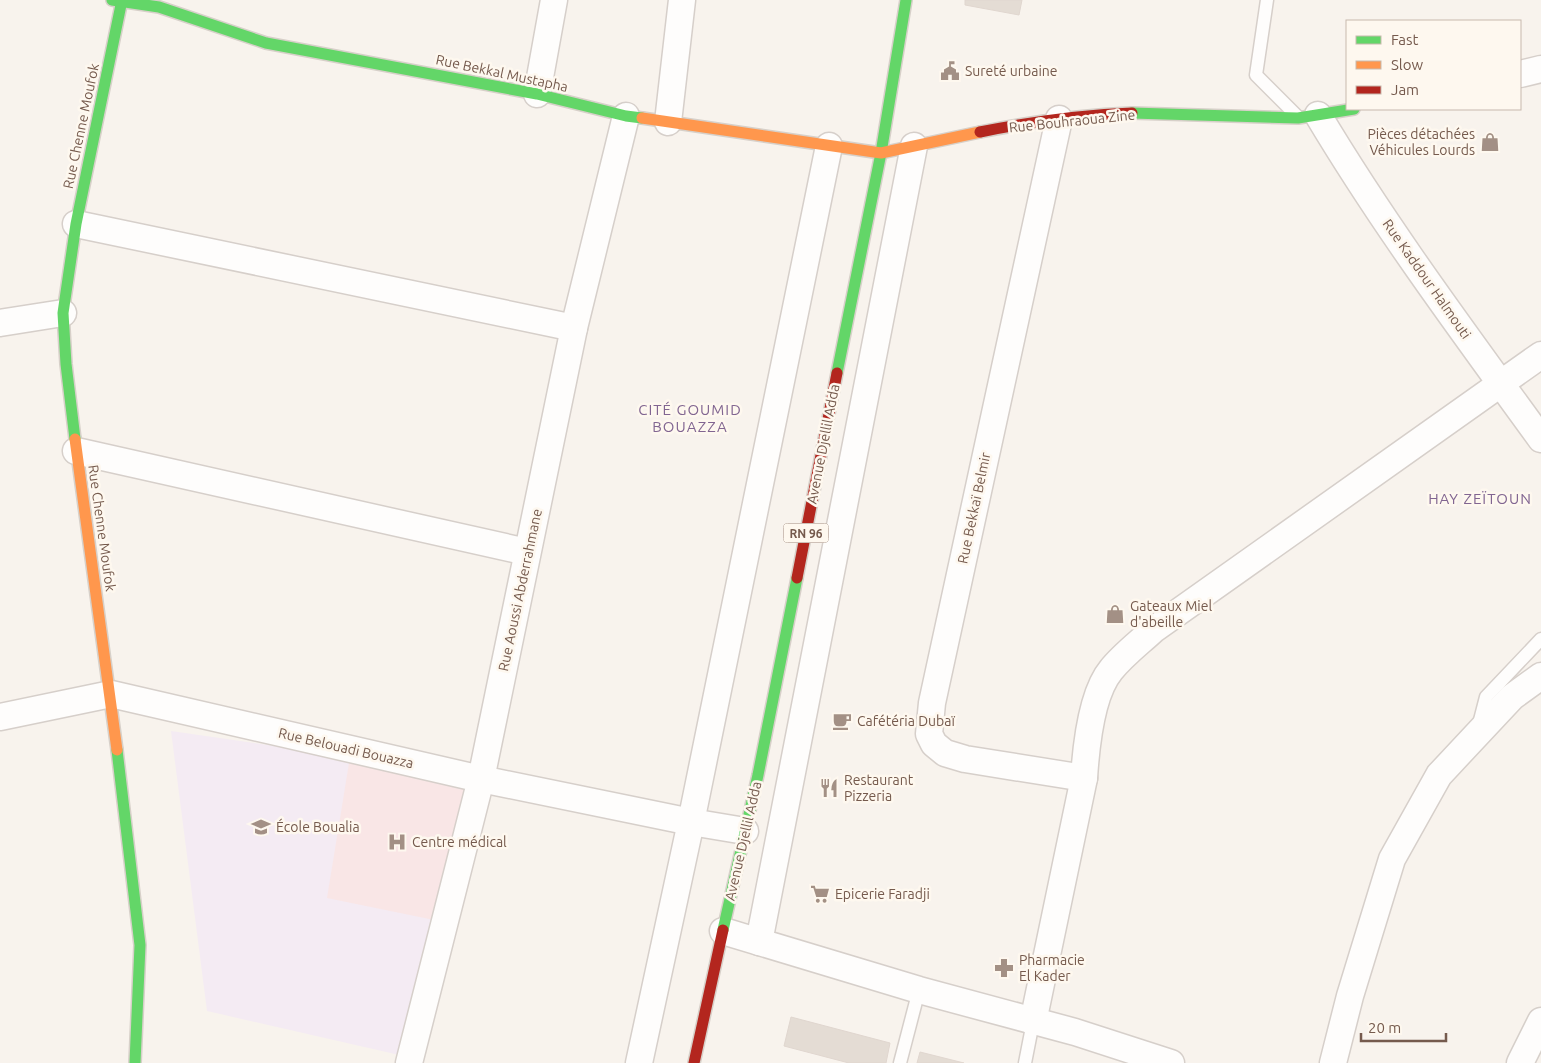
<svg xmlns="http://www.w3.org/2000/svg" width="1541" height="1063" font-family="Ubuntu,sans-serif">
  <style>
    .education { fill: #f4ebf3 }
    .medical { fill: #f9e6e6 }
    .building { fill: #e4dcd4; stroke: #e0d6cf }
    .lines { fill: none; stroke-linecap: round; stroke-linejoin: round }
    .lane-casing { stroke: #d6cfca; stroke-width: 15 }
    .street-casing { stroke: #d6cfca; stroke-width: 29 }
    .fast-casing { stroke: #d7d0c9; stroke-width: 14 }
    .slow-casing { stroke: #d7d0c9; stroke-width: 14 }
    .jam-casing { stroke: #d7d0c9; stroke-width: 14 }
    .lane { stroke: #fefdfc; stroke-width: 12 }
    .street { stroke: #fefdfc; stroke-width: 26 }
    .fast { stroke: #63d668; stroke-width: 11 }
    .slow { stroke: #ff974d; stroke-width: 11 }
    .jam { stroke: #b3261e; stroke-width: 11 }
    .labels { text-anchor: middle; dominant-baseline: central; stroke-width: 5; stroke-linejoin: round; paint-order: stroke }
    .shield { fill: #fef8ef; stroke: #9e897e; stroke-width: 1 }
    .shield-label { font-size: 12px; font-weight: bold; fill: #755a4d }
    .poi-label { font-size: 14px; fill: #755a4d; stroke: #fef8ef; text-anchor: start }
    .street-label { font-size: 14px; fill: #755a4d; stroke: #fef8ef }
    .neighbourhood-label { font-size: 15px; letter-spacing: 1px; fill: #816591; stroke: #fef8ef }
  </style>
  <rect width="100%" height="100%" fill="#f8f3ed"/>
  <path class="education" d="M171 731 350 757 444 922 408 1057 207 1011Z"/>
  <path class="medical" d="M350 757 468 786 444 922 327 898Z"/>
  <g class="building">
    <path d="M965 0H1022L1019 15 965 5Z"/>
    <path d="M791 1017 890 1043 886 1063H849L784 1046Z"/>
    <path d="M920 1052 964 1063H917Z"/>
  </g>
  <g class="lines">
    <g class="lane-casing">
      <g id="lane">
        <path d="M1267 0 1256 75 1297 116"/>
        <path d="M1479 724 1486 697 1541 639"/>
        <path d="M900 1063 919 990"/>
        <path d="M1025 1063 1033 1022"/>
      </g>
    </g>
    <g class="street-casing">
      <g id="street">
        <path d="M1520 74 1541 69"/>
        <path d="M537 94 554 0"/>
        <path d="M1318 115C1385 227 1464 333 1541 439"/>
        <path d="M1059 119 932 703 929 734 934 744 945 753 965 759 1084 778"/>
        <path d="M668 122 682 0"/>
        <path d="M76 224 574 328"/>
        <path d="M0 323 63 313"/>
        <path d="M76 451 527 552"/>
        <path d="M0 717 111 694 481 779 691 822 745 831"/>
        <path d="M723 931 919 990 1075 1032 1171 1063"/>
        <path d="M759 942 914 146"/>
        <path d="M1033 1022 1084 778C1086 747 1091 694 1111 670 1123 655 1139 643 1153 630L1541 355"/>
        <path d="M409 1063 481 779 574 328 626 116"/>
        <path d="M639 1063 691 822 829 146"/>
        <path d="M1333 1063 1350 996 1392 859 1439 775 1512 697 1541 676"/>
        <path d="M1520 1063 1541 1021"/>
      </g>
    </g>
    <g class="fast-casing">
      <g id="fast">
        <path d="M112 0 159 7 266 43 537 94 626 116 642 118"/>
        <path d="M1132 113 1298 118 1354 109"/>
        <path d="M837 373 881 153 906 0"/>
        <path d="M75 439 66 364 63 313 76 224 122 0"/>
        <path d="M117 750 140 945 135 1063"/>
        <path d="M723 930 758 775 797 578"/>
      </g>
    </g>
    <g class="slow-casing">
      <g id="slow">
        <path d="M642 118 881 153 980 132"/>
        <path d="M75 439 117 750"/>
      </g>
    </g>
    <g class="jam-casing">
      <g id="jam">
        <path d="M980 132C1030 122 1081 115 1132 113"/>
        <path d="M797 578 837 373"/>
        <path d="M694 1063 723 930"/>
      </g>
    </g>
    <use href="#lane" class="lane"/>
    <use href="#street" class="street"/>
    <use href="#fast" class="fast"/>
    <use href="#slow" class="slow"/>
    <use href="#jam" class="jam"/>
  </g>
  <defs>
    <g id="civic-bare" transform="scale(1.5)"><path d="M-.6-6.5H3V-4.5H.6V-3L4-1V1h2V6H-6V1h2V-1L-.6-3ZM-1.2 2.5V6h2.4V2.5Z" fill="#a39085" stroke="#fef8ef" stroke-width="2.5" paint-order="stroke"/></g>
    <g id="shop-bare" transform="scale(1.5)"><path d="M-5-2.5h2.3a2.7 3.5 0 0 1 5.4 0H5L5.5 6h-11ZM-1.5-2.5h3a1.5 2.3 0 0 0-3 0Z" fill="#a39085" stroke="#fef8ef" stroke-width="2.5" paint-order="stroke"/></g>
    <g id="cafe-bare" transform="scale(1.5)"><path d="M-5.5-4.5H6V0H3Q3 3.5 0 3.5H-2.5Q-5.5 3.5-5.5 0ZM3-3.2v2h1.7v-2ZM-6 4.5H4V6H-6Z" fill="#a39085" stroke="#fef8ef" stroke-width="2.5" paint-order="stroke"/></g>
    <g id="restaurant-bare" transform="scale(1.5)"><path d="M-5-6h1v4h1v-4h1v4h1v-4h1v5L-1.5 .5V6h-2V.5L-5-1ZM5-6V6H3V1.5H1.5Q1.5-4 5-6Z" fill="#a39085" stroke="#fef8ef" stroke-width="2.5" paint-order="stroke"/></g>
    <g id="school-bare" transform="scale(1.5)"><path d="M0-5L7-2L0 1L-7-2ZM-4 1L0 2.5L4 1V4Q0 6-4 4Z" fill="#a39085" stroke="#fef8ef" stroke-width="2.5" paint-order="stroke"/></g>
    <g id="hospital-bare" transform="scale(1.5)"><path d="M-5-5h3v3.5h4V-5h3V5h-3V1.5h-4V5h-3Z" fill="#a39085" stroke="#fef8ef" stroke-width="2.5" paint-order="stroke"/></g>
    <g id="supermarket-bare" transform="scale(1.5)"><path d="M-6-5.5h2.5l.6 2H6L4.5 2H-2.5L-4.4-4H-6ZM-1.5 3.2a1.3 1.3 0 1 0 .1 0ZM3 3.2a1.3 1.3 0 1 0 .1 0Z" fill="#a39085" stroke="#fef8ef" stroke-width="2.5" paint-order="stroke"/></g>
    <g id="pharmacy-bare" transform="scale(1.5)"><path d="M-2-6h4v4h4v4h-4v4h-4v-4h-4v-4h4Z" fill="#a39085" stroke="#fef8ef" stroke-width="2.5" paint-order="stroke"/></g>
  </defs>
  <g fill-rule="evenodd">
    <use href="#civic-bare" x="950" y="71"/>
    <use href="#shop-bare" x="1490" y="142"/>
    <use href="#shop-bare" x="1115" y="614"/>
    <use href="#cafe-bare" x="842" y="721"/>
    <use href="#restaurant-bare" x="829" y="788"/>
    <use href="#school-bare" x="261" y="827"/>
    <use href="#hospital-bare" x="397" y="842"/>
    <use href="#supermarket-bare" x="820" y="894"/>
    <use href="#pharmacy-bare" x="1004" y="968"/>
  </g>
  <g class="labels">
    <rect class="shield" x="783.5" y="523.5" width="45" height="19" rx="4"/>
    <g class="shield-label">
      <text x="806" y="533">RN 96</text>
    </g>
    <g class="poi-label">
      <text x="965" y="71">Sureté urbaine</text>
      <text x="1475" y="134" text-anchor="end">Pièces détachées<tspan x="1475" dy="16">Véhicules Lourds</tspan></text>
      <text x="1130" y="606">Gateaux Miel<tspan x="1130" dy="16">d'abeille</tspan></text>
      <text x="857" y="721">Cafétéria Dubaï</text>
      <text x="844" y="780">Restaurant<tspan x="844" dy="16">Pizzeria</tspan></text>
      <text x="276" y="827">École Boualia</text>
      <text x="412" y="842">Centre médical</text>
      <text x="835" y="894">Epicerie Faradji</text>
      <text x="1019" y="960">Pharmacie<tspan x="1019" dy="16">El Kader</tspan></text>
    </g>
    <g class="street-label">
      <text transform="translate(502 73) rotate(12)">Rue Bekkal Mustapha</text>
      <text transform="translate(1072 121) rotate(-6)">Rue Bouhraoua Zine</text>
      <text transform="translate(81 126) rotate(-78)">Rue Chenne Moufok</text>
      <text transform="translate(1427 279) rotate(55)">Rue Kaddour Halmouti</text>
      <text transform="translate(823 444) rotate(-79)">Avenue Djellil Adda</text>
      <text transform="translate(974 508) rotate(-78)">Rue Bekkaï Belmir</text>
      <text transform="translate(102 528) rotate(82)">Rue Chenne Moufok</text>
      <text transform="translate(520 590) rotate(-78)">Rue Aoussi Abderrahmane</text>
      <text transform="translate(346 748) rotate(13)">Rue Belouadi Bouazza</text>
      <text transform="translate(743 841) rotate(-77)">Avenue Djellil Adda</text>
    </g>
    <g class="neighbourhood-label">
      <text x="690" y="409">CITÉ GOUMID<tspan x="690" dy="17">BOUAZZA</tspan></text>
      <text x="1480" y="498">HAY ZEÏTOUN</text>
    </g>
  </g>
  <rect x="1346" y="20" width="175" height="90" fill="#fef8ef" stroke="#c7b9ae"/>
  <rect x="1356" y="36" width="25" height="8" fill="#63d668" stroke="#c7b9ae"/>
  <text x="1391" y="45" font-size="15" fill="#755a4d">Fast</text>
  <rect x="1356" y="61" width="25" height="8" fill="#ff974d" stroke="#c7b9ae"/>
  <text x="1391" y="70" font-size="15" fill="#755a4d">Slow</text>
  <rect x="1356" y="86" width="25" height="8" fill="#b3261e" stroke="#c7b9ae"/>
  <text x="1391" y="95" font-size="15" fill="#755a4d">Jam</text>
  <path d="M1361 1033v8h85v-8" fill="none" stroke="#755a4d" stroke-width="2.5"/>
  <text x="1368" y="1033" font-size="15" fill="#755a4d" stroke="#fef8ef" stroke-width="4" paint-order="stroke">20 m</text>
</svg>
